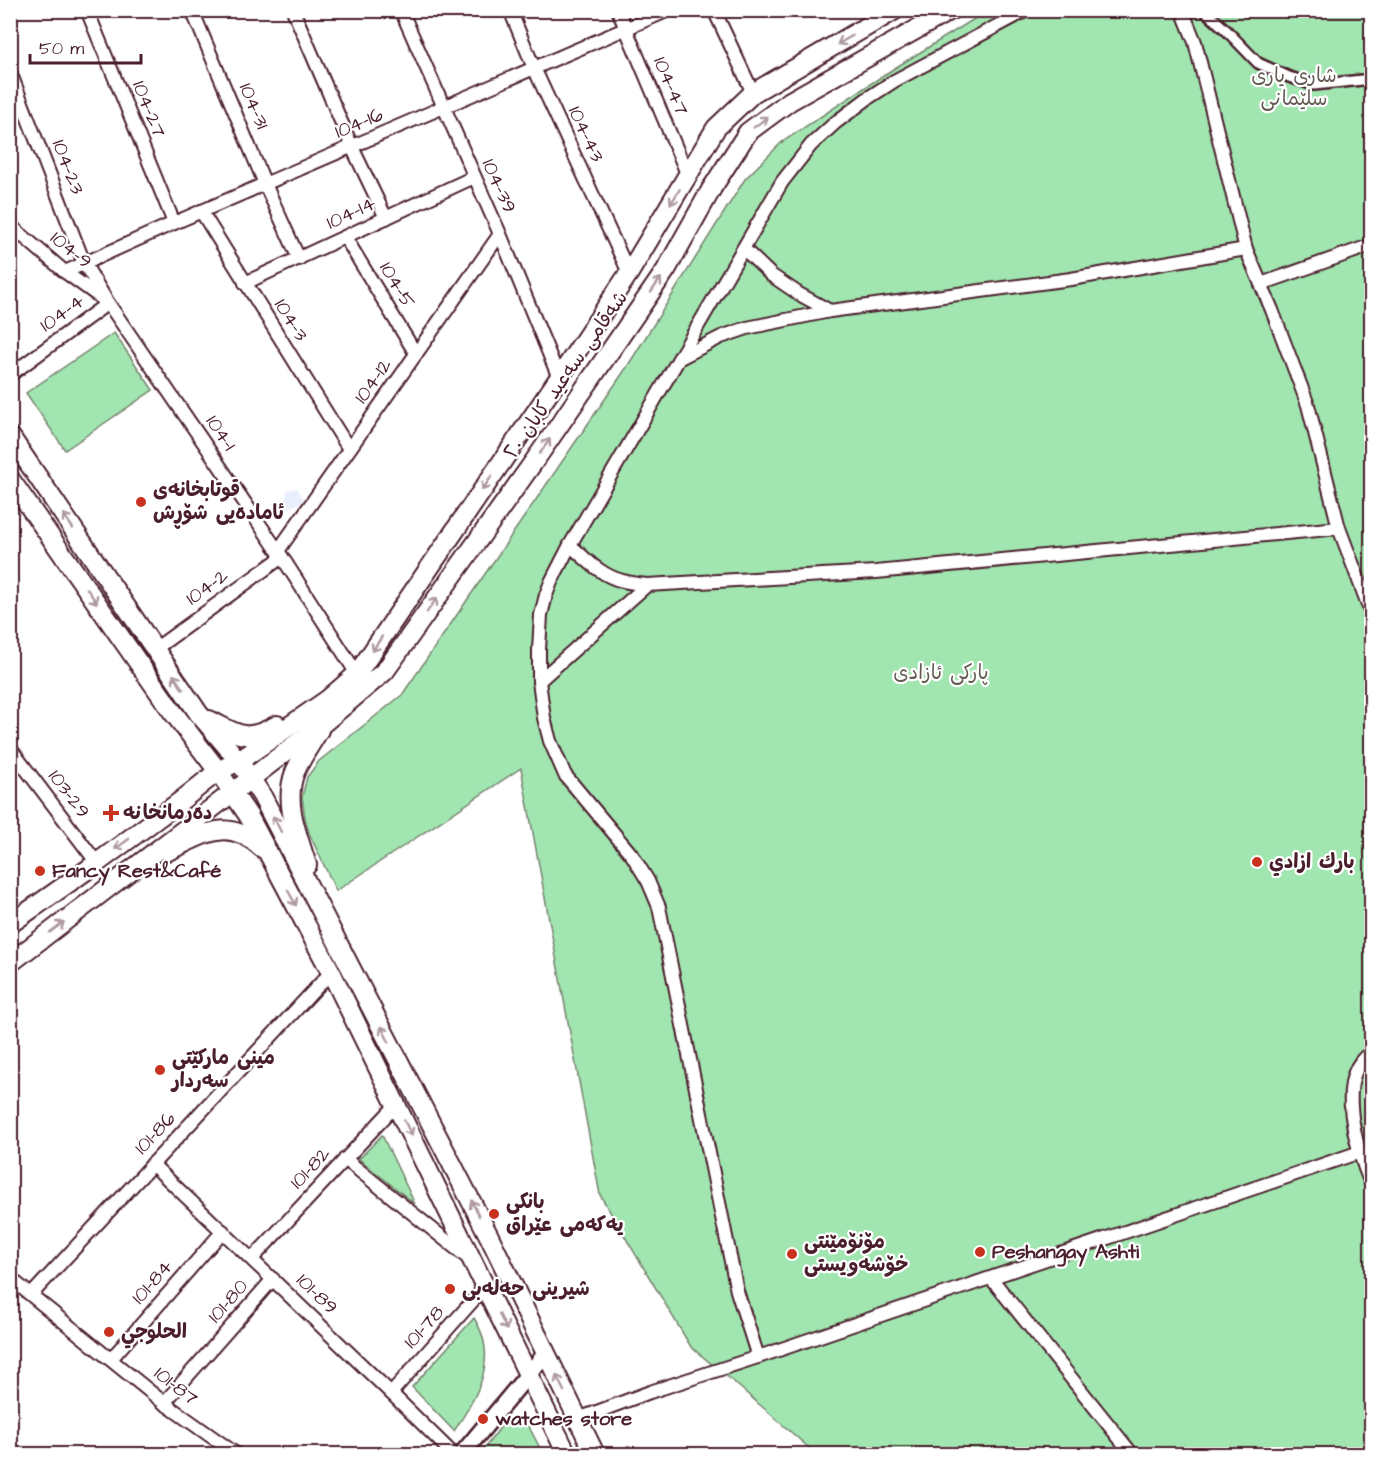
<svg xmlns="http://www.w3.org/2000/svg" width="1382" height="1465" font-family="'Architects Daughter','Playpen Sans Arabic',sans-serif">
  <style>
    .built { fill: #e9effd }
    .green { fill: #a1e6b1; stroke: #76826e; stroke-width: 1.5 }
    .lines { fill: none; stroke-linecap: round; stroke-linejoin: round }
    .pedestrian-casing { stroke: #4a1f2b; stroke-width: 14 }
    .minor-casing { stroke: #4a1f2b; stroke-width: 16 }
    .tertiary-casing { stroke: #4a1f2b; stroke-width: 20 }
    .secondary-casing { stroke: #4a1f2b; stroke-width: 22 }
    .pedestrian { stroke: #fff; stroke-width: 9 }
    .minor { stroke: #fff; stroke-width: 12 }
    .tertiary { stroke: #fff; stroke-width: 15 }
    .secondary { stroke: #fff; stroke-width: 18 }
    .oneway { stroke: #ae9aa0 }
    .poi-dot { fill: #c8321e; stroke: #fff; stroke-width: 2 }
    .labels { text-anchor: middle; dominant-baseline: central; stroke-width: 4.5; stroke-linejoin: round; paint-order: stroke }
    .park-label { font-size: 20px; fill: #645b53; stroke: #fff }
    .street-label { font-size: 20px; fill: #4a1f2b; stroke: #fff }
    .poi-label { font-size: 20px; font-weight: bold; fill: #4a1f2b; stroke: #fff; text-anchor: start }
  </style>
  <rect width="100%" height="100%" fill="#fff"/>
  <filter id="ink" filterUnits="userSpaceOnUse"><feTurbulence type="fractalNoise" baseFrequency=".0167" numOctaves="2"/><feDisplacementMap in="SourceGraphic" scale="12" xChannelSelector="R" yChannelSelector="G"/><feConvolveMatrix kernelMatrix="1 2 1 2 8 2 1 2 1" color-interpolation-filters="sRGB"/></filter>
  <g filter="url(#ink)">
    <path class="built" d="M297 488 305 501 284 510 287 490Z"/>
    <g class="green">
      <path d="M987 11H1371V1454H816L736 1384 691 1347 600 1195 521 768 336 891 309 833 305 818 302 797 307 777 319 761 402 695 627 367 745 179 782 142 890 71Z"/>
      <path d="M114 333 153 390 65 450 26 393Z"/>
      <path d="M382 1135 415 1204 359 1159Z"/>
      <path d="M474 1318C500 1359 477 1397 454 1431L412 1387Z"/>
      <path d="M516 1417 526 1421 543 1454H480L506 1420Z"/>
    </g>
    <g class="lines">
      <g class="pedestrian-casing">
        <g id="pedestrian">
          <path d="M1204 10 1226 30 1258 63 1289 77 1314 85 1372 79"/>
          <path d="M1185 16 1193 10"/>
        </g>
      </g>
      <g class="minor-casing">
        <g id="minor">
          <path d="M87 10 174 223"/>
          <path d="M192 10 265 184 299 259"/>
          <path d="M293 10 352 147 386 218"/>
          <path d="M401 10 500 234 559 378"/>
          <path d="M510 10 534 68 629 273"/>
          <path d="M618 10 688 176"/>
          <path d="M714 10 753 93"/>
          <path d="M1182 10 1195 42 1246 249 1272 310 1308 405 1339 528 1372 615"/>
          <path d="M10 72 84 263 108 303 282 557 357 674"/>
          <path d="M201 211 349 449"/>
          <path d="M10 225 65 272 108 303 10 375"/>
          <path d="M345 237 416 354"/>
          <path d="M744 249 771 275 799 294 830 311"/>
          <path d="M65 272 174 223 669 10"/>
          <path d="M245 283 474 177"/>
          <path d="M1261 284 1372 245"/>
          <path d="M682 357 721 337 747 328 830 311 1071 279 1246 249"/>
          <path d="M570 545C586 559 601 576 623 581 631 583 639 584 647 585L876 572 1339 528"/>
          <path d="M278 551 500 234"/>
          <path d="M155 649 282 557"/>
          <path d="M539 681 647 585"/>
          <path d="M10 748 97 863"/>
          <path d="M1372 1052C1332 1075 1358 1154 1372 1186"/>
          <path d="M345 1159 468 1258"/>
          <path d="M152 1164 391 1393 453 1454"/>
          <path d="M252 1259 396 1105"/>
          <path d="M10 1278 164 1403 236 1454"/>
          <path d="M991 1278 1132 1454"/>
          <path d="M32 1294 331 972"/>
          <path d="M758 1357 737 1291 659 907 648 881 632 855 565 775 550 741 544 718 539 681V650L541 615 546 595 551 582 570 545 782 182 811 145 835 123 868 98 894 81 1027 10"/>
          <path d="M111 1359 223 1231"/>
          <path d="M391 1393 485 1287"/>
          <path d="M164 1403 273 1279"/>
          <path d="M578 1419 650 1392 767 1354 1360 1152"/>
        </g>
      </g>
      <g class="tertiary-casing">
        <path id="tertiary" d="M462 1454 546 1353"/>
      </g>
      <g class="secondary-casing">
        <g id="secondary">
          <path d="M10 436 199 714 239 761 262 796 489 1236 595 1454"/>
          <path d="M10 479 172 711 218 771 248 815 331 972 567 1454"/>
          <path d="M209 720C240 735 245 743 277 725"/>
          <path d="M168 851C205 834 227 816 262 848"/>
          <path d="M307 865C298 836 283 802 295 772 301 758 311 744 319 730"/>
          <path d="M10 924 97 863 182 800 218 771 239 761 327 700 357 674 559 378 629 273 716 128 753 93 895 10"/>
          <path d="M10 963 322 724 385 671 540 453 666 270 712 188 748 132 790 101 951 10"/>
        </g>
      </g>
      <use href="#pedestrian" class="pedestrian"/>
      <use href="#minor" class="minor"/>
      <use href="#tertiary" class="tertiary"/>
      <use href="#secondary" class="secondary"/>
    </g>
    <defs><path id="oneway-shaft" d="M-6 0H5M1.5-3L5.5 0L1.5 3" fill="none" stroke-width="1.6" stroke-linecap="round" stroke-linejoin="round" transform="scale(1.5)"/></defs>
    <g class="oneway">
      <use href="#oneway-shaft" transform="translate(845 40) rotate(150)"/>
      <use href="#oneway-shaft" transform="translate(761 122) rotate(-37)"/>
      <use href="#oneway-shaft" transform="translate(675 197) rotate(121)"/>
      <use href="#oneway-shaft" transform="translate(656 285) rotate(-56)"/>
      <use href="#oneway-shaft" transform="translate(545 446) rotate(-56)"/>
      <use href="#oneway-shaft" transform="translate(487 483) rotate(124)"/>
      <use href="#oneway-shaft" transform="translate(68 521) rotate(-124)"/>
      <use href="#oneway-shaft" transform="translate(92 596) rotate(55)"/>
      <use href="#oneway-shaft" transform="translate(432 605) rotate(-55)"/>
      <use href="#oneway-shaft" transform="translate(377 644) rotate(124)"/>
      <use href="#oneway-shaft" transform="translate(178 682) rotate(-124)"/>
      <use href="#oneway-shaft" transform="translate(277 824) rotate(-117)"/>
      <use href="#oneway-shaft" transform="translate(122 844) rotate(144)"/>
      <use href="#oneway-shaft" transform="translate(292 898) rotate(62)"/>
      <use href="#oneway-shaft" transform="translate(57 927) rotate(-37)"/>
      <use href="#oneway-shaft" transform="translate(385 1034) rotate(-117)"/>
      <use href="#oneway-shaft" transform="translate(408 1128) rotate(64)"/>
      <use href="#oneway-shaft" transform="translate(475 1208) rotate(-117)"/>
      <use href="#oneway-shaft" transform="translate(503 1322) rotate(64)"/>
      <use href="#oneway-shaft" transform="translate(560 1383) rotate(-116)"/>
    </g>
  </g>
  <g class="poi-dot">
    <circle cx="141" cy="502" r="6"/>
    <path d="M108 804h6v6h6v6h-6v6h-6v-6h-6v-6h6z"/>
    <circle cx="1257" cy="862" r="6"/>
    <circle cx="40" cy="871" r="6"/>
    <circle cx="160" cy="1070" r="6"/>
    <circle cx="494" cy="1214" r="6"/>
    <circle cx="980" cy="1252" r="6"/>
    <circle cx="792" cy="1254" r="6"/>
    <circle cx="450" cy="1289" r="6"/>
    <circle cx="109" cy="1332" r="6"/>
    <circle cx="483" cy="1419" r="6"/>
  </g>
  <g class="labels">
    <g class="park-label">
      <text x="1294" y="76">شاری یاری<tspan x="1294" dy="23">سلێمانی</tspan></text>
      <text x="941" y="673">پارکی ئازادی</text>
    </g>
    <g class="street-label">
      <text transform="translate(671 86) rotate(67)">104-47</text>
      <text transform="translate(254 106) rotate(67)">104-31</text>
      <text transform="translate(149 109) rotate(68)">104-27</text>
      <text transform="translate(359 123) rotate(-23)">104-16</text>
      <text transform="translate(586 134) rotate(65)">104-43</text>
      <text transform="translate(68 167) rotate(69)">104-23</text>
      <text transform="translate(499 186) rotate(66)">104-39</text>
      <text transform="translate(351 213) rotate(-25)">104-14</text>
      <text transform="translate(71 250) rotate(39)">104-9</text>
      <text transform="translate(397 285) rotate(59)">104-5</text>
      <text transform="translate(62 313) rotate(-36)">104-4</text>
      <text transform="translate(291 320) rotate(58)">104-3</text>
      <text transform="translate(566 375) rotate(-55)">شەقامی سەعید کابان ٢٠</text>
      <text transform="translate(373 381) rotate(-55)">104-12</text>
      <text transform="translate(221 433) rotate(56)">104-1</text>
      <text transform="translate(207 587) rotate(-36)">104-2</text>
      <text transform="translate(69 794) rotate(53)">103-29</text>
      <text transform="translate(155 1133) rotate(-47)">101-86</text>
      <text transform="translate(310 1168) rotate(-47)">101-82</text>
      <text transform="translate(152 1282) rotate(-49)">101-84</text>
      <text transform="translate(317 1294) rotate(44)">101-89</text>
      <text transform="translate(228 1301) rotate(-49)">101-80</text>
      <text transform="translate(424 1327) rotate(-48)">101-78</text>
      <text transform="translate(176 1386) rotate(38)">101-87</text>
    </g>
    <g class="poi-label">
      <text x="153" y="490">قوتابخانەی<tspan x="153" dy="23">ئامادەیی شۆڕش</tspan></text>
      <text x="123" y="813">دەرمانخانە</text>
      <text x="1269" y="862">بارك ازادي</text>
      <text x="52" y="871">Fancy Rest&amp;Café</text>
      <text x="172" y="1058">مینی مارکێتی<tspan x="172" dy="23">سەردار</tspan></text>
      <text x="506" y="1202">بانکی<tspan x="506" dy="23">یەکەمی عێراق</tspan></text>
      <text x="804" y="1242">مۆنۆمێنتی<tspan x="804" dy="23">خۆشەویستی</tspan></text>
      <text x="992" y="1252">Peshangay Ashti</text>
      <text x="462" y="1289">شیرینی حەلەبی</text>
      <text x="121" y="1332">الحلوجي</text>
      <text x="495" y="1419">watches store</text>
    </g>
  </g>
  <rect width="1382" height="1465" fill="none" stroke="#fff" stroke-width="36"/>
  <rect x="18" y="18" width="1346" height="1429" fill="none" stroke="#4a1f2b" stroke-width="2" filter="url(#ink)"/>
  <path d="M30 54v9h111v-9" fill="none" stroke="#4a1f2b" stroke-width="3"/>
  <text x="39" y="54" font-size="18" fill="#4a1f2b" stroke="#ffffff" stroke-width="4.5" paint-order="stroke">50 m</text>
</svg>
